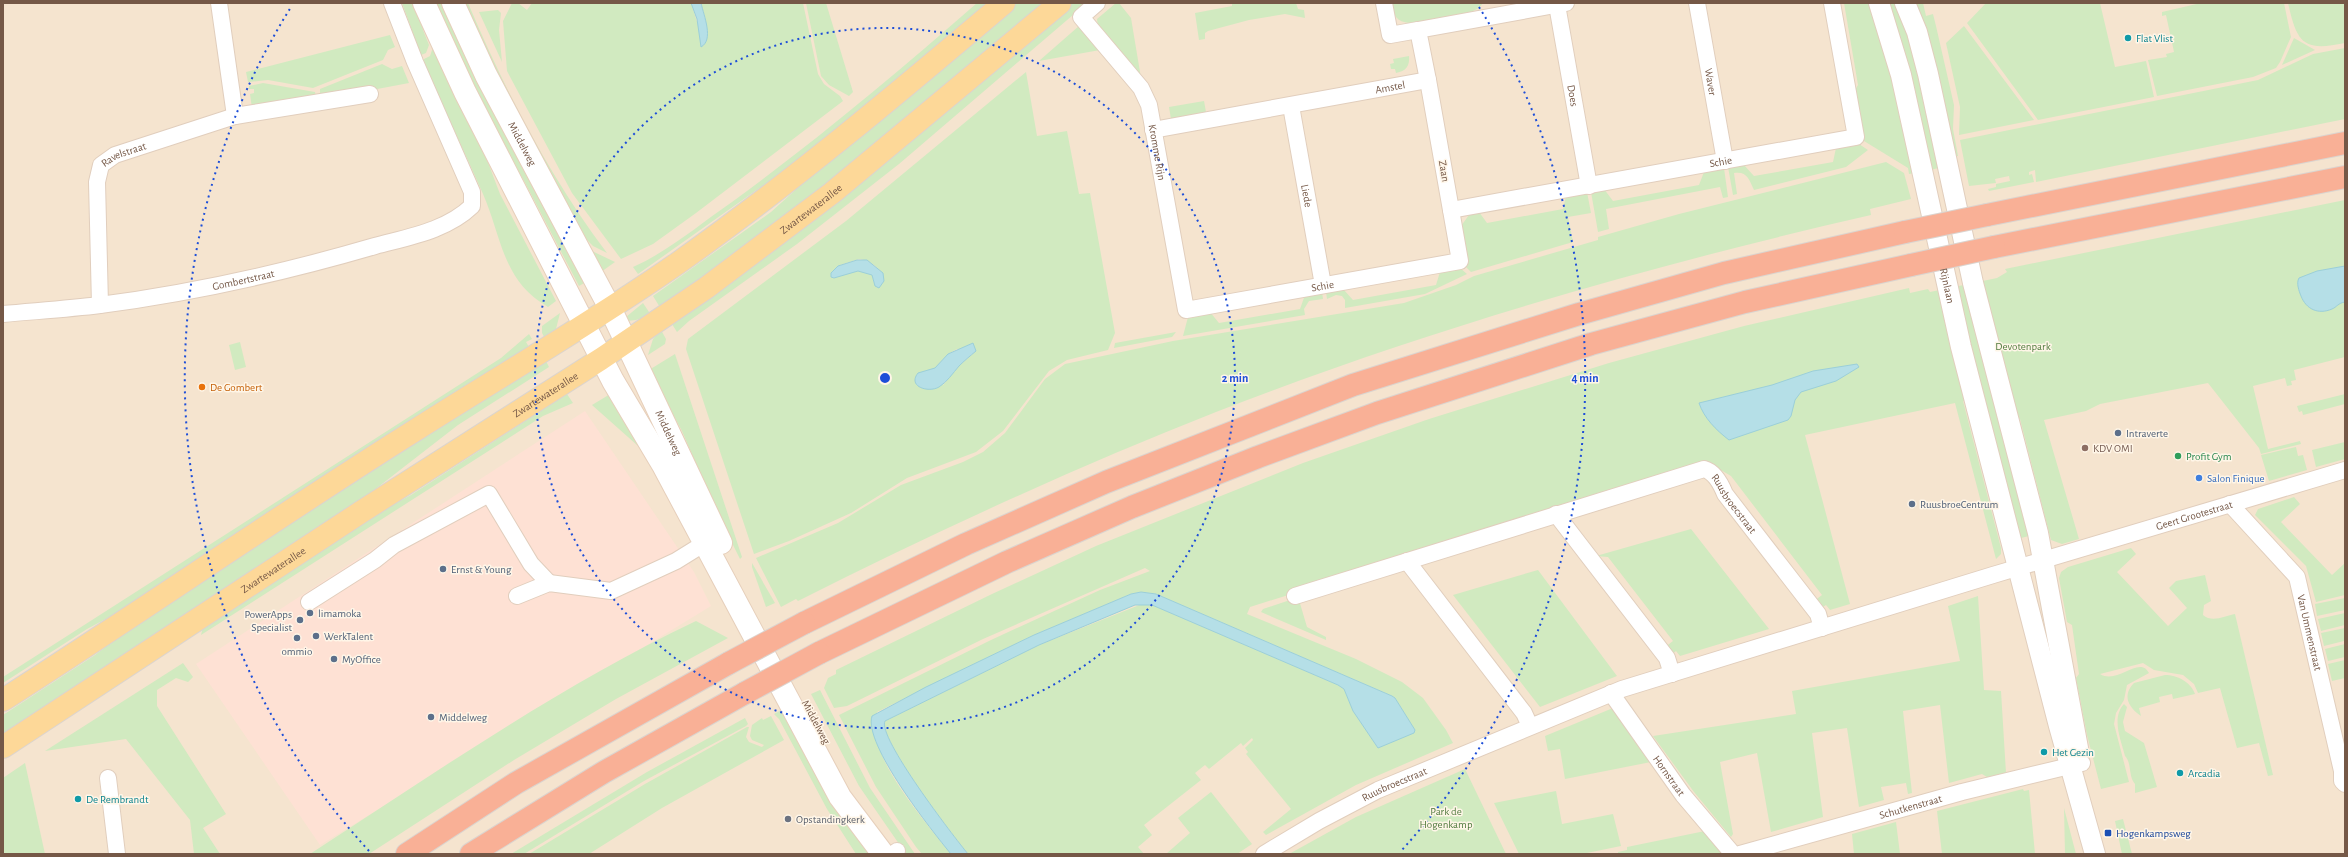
<svg xmlns="http://www.w3.org/2000/svg" width="2348" height="857" font-family="'Alegreya Sans',sans-serif">
  <style>
    .residential { fill: #f5e4cf }
    .commercial { fill: #fee1d4 }
    .green { fill: #d1eac0; fill-rule: evenodd }
    .water { fill: #b5dfe7; stroke: #9bcfd9 }
    .lines { fill: none; stroke-linecap: round; stroke-linejoin: round }
    .minor-casing { stroke: #e1cebd; stroke-width: 18 }
    .tertiary-casing { stroke: #e1cebd; stroke-width: 22 }
    .secondary-casing { stroke: #e6cfbb; stroke-width: 24 }
    .primary-casing { stroke: #dbd4cf; stroke-width: 24 }
    .motorway-casing { stroke: #dbd4cf; stroke-width: 24 }
    .minor { stroke: #fff; stroke-width: 16 }
    .tertiary { stroke: #fff; stroke-width: 20 }
    .secondary { stroke: #fff; stroke-width: 22 }
    .primary { stroke: #fdd898; stroke-width: 22 }
    .motorway { stroke: #f9b096; stroke-width: 22 }
    .motorway-bridge-casing { stroke: #dbd4cf; stroke-width: 24; stroke-linecap: butt }
    .motorway-bridge { stroke: #f9b096; stroke-width: 22 }
    .ring { fill: none; stroke: #1d4ed8; stroke-width: 2; stroke-dasharray: 2 4 }
    .culture-dot { fill: #0f9aa8; stroke: #fff6e8; stroke-width: 1.5 }
    .food-dot { fill: #e8710a; stroke: #fff6e8; stroke-width: 1.5 }
    .service-dot { fill: #5c6f8a; stroke: #fff6e8; stroke-width: 1.5 }
    .education-dot { fill: #8d6e63; stroke: #fff6e8; stroke-width: 1.5 }
    .leisure-dot { fill: #2e9e5b; stroke: #fff6e8; stroke-width: 1.5 }
    .shop-dot { fill: #3f7fe0; stroke: #fff6e8; stroke-width: 1.5 }
    .worship-dot { fill: #6b7280; stroke: #fff6e8; stroke-width: 1.5 }
    .transit-dot { fill: #1a4fb4; stroke: #fff6e8; stroke-width: 1.5 }
    .labels { text-anchor: middle; dominant-baseline: central; stroke-width: 3; stroke-linejoin: round; paint-order: stroke }
    .culture-label { font-size: 11px; fill: #0d838f; stroke: #fff6e8; text-anchor: start }
    .street-label { font-size: 11px; fill: #755847; stroke: #fff6e8 }
    .park-label { font-size: 11px; fill: #517b3f; stroke: #fff6e8 }
    .food-label { font-size: 11px; fill: #c56008; stroke: #fff6e8; text-anchor: start }
    .service-label { font-size: 11px; fill: #4e5e75; stroke: #fff6e8; text-anchor: start }
    .education-label { font-size: 11px; fill: #785e54; stroke: #fff6e8; text-anchor: start }
    .leisure-label { font-size: 11px; fill: #27864d; stroke: #fff6e8; text-anchor: start }
    .shop-label { font-size: 11px; fill: #366cbe; stroke: #fff6e8; text-anchor: start }
    .worship-label { font-size: 11px; fill: #5b616d; stroke: #fff6e8; text-anchor: start }
    .transit-label { font-size: 11px; fill: #164399; stroke: #fff6e8; text-anchor: start }
    .centre { fill: #1d4ed8; stroke: #fff6e8; stroke-width: 2 }
    .ring-label { font-size: 12px; text-anchor: middle; font-weight: bold; fill: #1d4ed8; stroke: #fff6e8; stroke-width: 3; stroke-linejoin: round; paint-order: stroke }
  </style>
  <rect width="100%" height="100%" fill="#fdf2e1"/>
  <rect class="residential" x="3" y="3" width="2342" height="851"/>
  <path class="commercial" d="M585 411 694 572 711 606 320 845 196 664Z"/>
  <g class="green">
    <path d="M402 3H416L425 25 423 30 429 45 426 53 421 55Z"/>
    <path d="M432 3H445L586 282 579 286 523 179 488 121Z"/>
    <path d="M461 3H468C505 91 550 177 607 253L593 246 585 238 564 203Z"/>
    <path d="M512 3H518L527 10 532 3H691L699 28 705 18 701 3H803L818 74 824 84 840 96 843 101 696 213 653 244 621 259 572 193 507 71 503 21Z"/>
    <path d="M806 3H826L853 92 849 96 829 85 821 76Z"/>
    <path d="M977 3H992L816 150 758 189 638 274 633 267C669 251 700 224 732 202 817 140 898 72 977 3Z"/>
    <path d="M1016 3H1049L883 145 661 309 653 296 771 212 823 165 947 63Z"/>
    <path d="M1072 3H1087L899 164 797 244 689 321 677 332 670 321 900 151Z"/>
    <path d="M1116 3H1119L1131 18 1141 78 1098 27 1097 19Z"/>
    <path d="M1238 3H1296L1298 9 1304 10 1305 18 1285 14 1249 20 1208 31 1205 33V39L1199 40 1195 13 1232 6V4Z"/>
    <path d="M1390 3H1483L1479 8 1471 12 1410 23C1396 22 1394 15 1390 3Z"/>
    <path d="M1844 3H1872L1879 21 1915 173 1909 174 1908 168 1864 141 1855 90 1858 85Z"/>
    <path d="M1884 3H1901L1943 167 1926 171Z"/>
    <path d="M1915 3H1923L1926 16 1933 14 1936 26 1954 105 1953 129 1958 156 1953 157Z"/>
    <path d="M1986 3H2100L2115 67 2146 61 2154 97 2038 120 1967 23Z"/>
    <path d="M2201 3H2284L2291 37 2280 62 2276 68 2253 77 2157 96 2148 60 2167 57 2166 54 2174 52 2166 15 2162 16V12Z"/>
    <path d="M2288 3H2345V43C2303 52 2297 43 2288 3Z"/>
    <path d="M498 10 501 13 499 30 502 62 479 12Z"/>
    <path d="M1079 26 1100 50 1039 61Z"/>
    <path d="M1964 26 2034 120 1959 135 1960 107 1946 43Z"/>
    <path d="M390 35 395 47 388 50 383 60 313 88 268 80 248 82 246 72Z"/>
    <path d="M2294 38 2315 50 2282 65Z"/>
    <path d="M433 47 476 131 500 194 556 301 548 307C502 281 502 237 483 194 464 151 443 107 424 64V59L430 56Z"/>
    <path d="M2345 48V119L2036 182 2035 170 2029 172V175L2032 174 2034 182 1989 191 1988 189 1996 187V184L2010 181 2009 176 1995 179 1996 183 1969 186 1960 140 2258 80 2313 54Z"/>
    <path d="M1409 56C1410 66 1406 71 1396 73L1395 69H1391L1390 64 1394 63 1393 59Z"/>
    <path d="M382 64 392 69 402 66 409 83 372 90 320 96V89Z"/>
    <path d="M1026 72 1037 136 1067 131 1079 194 1090 193 1115 333 1108 350 1067 360 1049 371 1003 431 976 452 907 478 851 513 789 541 754 554 686 349 688 339 846 221ZM859 259C870 260 888 272 882 284L874 283 872 275C859 266 846 275 833 278L831 273 840 265ZM957 349 976 351 960 365 943 385H917L916 380 935 368 948 354Z"/>
    <path d="M263 83 315 92 316 97 252 108 250 94 254 93V89H249V86Z"/>
    <path d="M1204 101 1206 112 1171 119 1169 107Z"/>
    <path d="M1859 144 1868 150 1846 167 1754 190C1749 179 1747 171 1734 173L1737 194 1733 195 1728 167 1744 165 1754 176 1833 162 1836 148Z"/>
    <path d="M1886 162 1904 173 1911 199 1870 209 1871 215C1649 266 1429 329 1216 412 1074 468 935 532 798 601L796 599 781 607 756 558 838 523 901 485 963 462 983 452 1005 433 1045 379 1065 364 1173 341 1404 303 1456 285 1474 276 1598 240V237L1679 214Z"/>
    <path d="M1724 168 1728 197 1723 198 1720 187 1606 209 1609 229 1598 232 1591 192 1604 189 1613 201 1699 185 1704 172Z"/>
    <path d="M1587 192 1591 213 1568 217 1573 242 1471 272 1466 267 1461 226 1469 215 1479 212 1487 223 1563 209 1566 196Z"/>
    <path d="M2345 200V357L2294 370 2296 380 2291 381 2292 385 2287 386 2285 378 2253 386 2268 449 2300 441 2301 444 2261 454 2259 448 2208 383 2100 404 2086 411 2044 420 2079 539 2062 544 2051 540 2020 419 2001 413 2033 535 2017 539 1982 407 1963 401 2001 548V554L1996 559 1955 403 1805 435 1850 604 1830 610 1826 605 1820 609 1814 601 1822 595 1731 476 1709 463 1250 607 1247 614 1356 659 1402 682 1423 698 1446 730 1453 743 1356 785 1266 835 1263 832 1291 809 1246 754 1248 752 1245 748 1253 740 1252 738 1243 746 1241 743 1209 769 1205 765 1195 773 1201 780 1144 825 1152 835 1138 847 1144 854H968C954 837 877 737 885 721L1039 645 1142 604 1152 605 1338 685 1344 689 1353 711 1378 748 1415 730 1395 698 1392 696 1156 594 1141 592 1131 594 1034 635 877 712C878 724 877 738 880 749 888 778 931 830 951 854H922L916 847 876 787 839 715 991 640 1100 590 1150 571 1145 568 983 639 847 706 834 708 824 688 828 678 836 674V670L992 594 1096 546 1303 463 1429 419 1609 363 1744 326 1909 288 1910 293 1928 289 1930 292 1997 278 2007 272 2005 269Z"/>
    <path d="M592 251 615 262 601 272Z"/>
    <path d="M1460 268 1467 274 1425 294 1345 308V300L1342 296 1336 295 1327 299 1326 292 1343 289 1353 300 1436 285 1440 272Z"/>
    <path d="M1322 292 1323 299 1309 301 1304 309 1305 315 1183 336 1188 317 1210 312 1219 323 1300 309 1305 295Z"/>
    <path d="M643 303 651 315 636 320 627 321 626 317Z"/>
    <path d="M560 313 556 329 546 340 542 333V326Z"/>
    <path d="M661 330 666 339 665 344 648 355 653 339Z"/>
    <path d="M1176 332 1172 337 1114 348 1115 343Z"/>
    <path d="M529 334 532 339 526 342 529 347 145 598 87 629 3 683V677L501 358Z"/>
    <path d="M240 342 246 367 235 370 229 345Z"/>
    <path d="M675 354 742 557 740 559 717 513 682 431 649 370Z"/>
    <path d="M545 359 549 367 458 425 342 515 3 733V715L95 655 151 612Z"/>
    <path d="M612 393 655 461 592 405Z"/>
    <path d="M567 394 573 403 543 416 201 635 203 627 350 528 411 495Z"/>
    <path d="M2345 394V404L2303 415 2302 411 2299 412 2297 406Z"/>
    <path d="M2345 442V459L2316 467 2312 450Z"/>
    <path d="M2296 447 2298 456 2303 455 2307 470 2269 481 2261 455Z"/>
    <path d="M2294 497 2300 504 2281 522 2332 575 2345 563V595L2316 602 2306 566 2255 515 2258 509Z"/>
    <path d="M1691 529 1769 629 1680 656 1676 651 1670 656 1664 648 1673 641 1608 557 1596 556Z"/>
    <path d="M2131 548 2136 554 2117 572 2168 626 2187 608 2169 588 2176 581 2205 575 2211 601 2204 605 2203 615C2212 623 2225 616 2235 614L2273 775 2268 776 2259 743 2237 748 2220 688 2198 693 2194 684 2183 675 2154 670 2143 663 2100 674C2118 685 2139 655 2149 673L2127 685 2124 700 2116 713 2114 724 2129 782 2101 789 2087 735 2076 678 2079 674 2072 625 2067 622 2059 578 2061 572 2068 567Z"/>
    <path d="M752 563 775 603 766 607 752 567Z"/>
    <path d="M1538 570 1617 676 1540 707 1453 595Z"/>
    <path d="M1978 596 1984 690 2001 691 2006 773 1987 777 1982 774 1949 783 1940 705 1903 711 1912 793 1908 794 1906 783 1881 787 1884 800 1859 807 1847 728 1812 733 1823 817 1771 832 1757 753 1720 762 1733 834 1731 837 1694 792 1653 736 1796 714 1792 691 1960 661 1948 606Z"/>
    <path d="M2345 598V610L2317 616 2315 604Z"/>
    <path d="M1293 599 1299 600 1307 627 1326 637V640L1261 612 1263 609Z"/>
    <path d="M2345 613V625L2321 631 2318 619Z"/>
    <path d="M696 621 728 638 616 699 514 760 369 854H310C436 772 560 686 696 621Z"/>
    <path d="M2345 628 2344 641 2324 646 2321 633Z"/>
    <path d="M2345 644V657L2328 661 2325 649Z"/>
    <path d="M2345 660V678L2332 681 2328 664Z"/>
    <path d="M183 663 193 677 188 682 176 678 157 690V706L226 814 203 828 220 854H194L190 820 126 739 45 751Z"/>
    <path d="M2165 675C2177 675 2191 682 2195 694L2173 699 2172 694 2159 697 2160 702 2139 708 2141 716C2128 707 2122 695 2134 683Z"/>
    <path d="M820 690 870 788 915 854H906L859 786 811 694Z"/>
    <path d="M2124 704 2127 707 2123 722 2125 731 2144 743 2157 787 2135 793V784C2128 776 2132 763 2125 756 2121 740 2111 718 2124 704Z"/>
    <path d="M1613 708 1651 762 1565 779 1560 749 1548 751 1545 736Z"/>
    <path d="M783 709 873 854H856L827 809 779 719 774 714Z"/>
    <path d="M771 716 784 740 662 808 589 854H529L645 784 747 727H749L746 737 749 742 762 747 764 745 752 740 750 736 752 725 762 718 763 720Z"/>
    <path d="M745 718 748 724 746 726 644 781 524 854H511L647 772Z"/>
    <path d="M25 763 45 854H3V778Z"/>
    <path d="M1465 769 1506 854H1289L1356 817Z"/>
    <path d="M2023 789 2024 791 2029 790 2035 854H1942L1937 811Z"/>
    <path d="M1556 791 1562 824 1613 814 1621 846 1582 854H1519L1494 803Z"/>
    <path d="M1211 792 1252 844 1237 854H1166L1190 833 1178 818Z"/>
    <path d="M2064 808 2076 854H2065Z"/>
    <path d="M2123 819 2132 854H2122L2115 821Z"/>
    <path d="M1896 822 1900 854H1854L1852 834Z"/>
    <path d="M1705 831 1724 854H1618V852L1627 850V847Z"/>
  </g>
  <g class="water">
    <path d="M691 3H701C704 16 714 40 701 47L697 19Z"/>
    <path d="M857 260H867L883 273 884 281 879 288 875 286 872 275 858 271 834 278 831 277V273L838 266Z"/>
    <path d="M2345 266V302C2338 303 2337 307 2332 309 2318 315 2306 309 2301 296 2299 291 2296 283 2299 278L2317 271Z"/>
    <path d="M973 343 976 351C970 356 964 361 959 366 953 373 947 382 939 387 929 393 907 387 918 373L935 368 948 354Z"/>
    <path d="M1857 364 1859 367 1836 381 1801 392 1795 400 1791 416 1788 420 1729 440C1716 430 1704 418 1699 403L1772 385 1813 371Z"/>
    <path d="M1141 592 1156 594 1392 696 1395 698 1415 730 1414 733 1378 748 1353 711 1344 689 1338 685 1152 605H1135L1039 645 885 721C877 737 954 837 968 854H951C932 831 863 744 872 716L926 687 1034 635 1131 594Z"/>
  </g>
  <g class="lines">
    <g class="minor-casing">
      <g id="minor">
        <path d="M219 3 235 116"/>
        <path id="s1" d="M1097 3 1081 17 1141 88 1149 105 1186 310 1460 261 1428 80"/>
        <path d="M1384 3 1390 35 1418 30"/>
        <path id="s2" d="M1697 3 1725 161"/>
        <path id="s3" d="M1557 5 1589 186"/>
        <path id="s4" d="M1291 106 1323 285"/>
        <path id="s5" d="M1153 130 1428 80 1418 30 1566 3"/>
        <path id="s6" d="M1451 210 1856 137 1832 3"/>
        <path id="s7" d="M100 305 97 182 101 165 115 155 235 116 370 94"/>
        <path id="s8" d="M3 314C35 311 68 309 100 305 192 293 286 272 375 246 408 237 446 231 472 206V192L415 62 392 3"/>
        <path id="s9" d="M2230 504 2297 577 2342 771V781L2345 784"/>
        <path d="M1556 514 1667 658 1672 674"/>
        <path d="M1407 561 1524 713 1530 726"/>
        <path d="M517 596 549 583 611 591 676 561 705 543"/>
        <path id="s10" d="M1295 596 1704 469C1715 472 1721 484 1725 494L1818 614 1822 628"/>
        <path d="M309 602 375 560 394 545 489 494 531 564 549 583"/>
        <path id="s11" d="M1611 693 1683 795 1733 854"/>
        <path d="M108 778 117 854"/>
        <path d="M894 854 897 851"/>
        <path id="s12" d="M1264 854 1319 821 1378 790 1622 689 1993 575 2345 470"/>
        <path id="s13" d="M1740 854 1962 792 2082 763"/>
      </g>
    </g>
    <g class="tertiary-casing">
      <g id="tertiary">
        <path id="s14" d="M1879 3 1901 75 1961 347 2059 726 2095 854"/>
        <path d="M1905 3 1917 32 1928 74 1973 283 2038 533 2078 748"/>
      </g>
    </g>
    <g class="secondary-casing">
      <g id="secondary">
        <path d="M424 3 465 92 613 381 663 465 840 797 883 854"/>
        <path id="s15" d="M453 3 486 75 610 308 721 543"/>
      </g>
    </g>
    <g class="primary-casing">
      <g id="primary">
        <path d="M3 700C141 612 275 518 414 431 502 375 592 323 678 263 791 183 898 93 1004 3"/>
        <path id="s16" d="M3 747 361 512 601 359 706 288 832 193 1060 3"/>
      </g>
    </g>
    <g class="motorway-casing">
      <g id="motorway">
        <path d="M1987 215 2345 143"/>
        <path d="M1994 247 2345 177"/>
        <path d="M804 623 966 544 1106 482 1353 385 1579 314 1724 273 1905 232"/>
        <path d="M819 653 1007 562 1132 507 1258 457 1377 413 1591 344 1745 302 1911 265"/>
        <path d="M407 854 516 783 729 663"/>
        <path d="M471 854 604 772 745 693"/>
      </g>
    </g>
    <use href="#minor" class="minor"/>
    <use href="#tertiary" class="tertiary"/>
    <use href="#secondary" class="secondary"/>
    <use href="#primary" class="primary"/>
    <use href="#motorway" class="motorway"/>
    <g class="motorway-bridge-casing">
      <g id="motorway-bridge">
        <path d="M1905 232 1987 215"/>
        <path d="M1911 265 1994 247"/>
        <path d="M729 663 804 623"/>
        <path d="M745 693 819 653"/>
      </g>
    </g>
    <use href="#motorway-bridge" class="motorway-bridge"/>
  </g>
  <g class="ring">
    <circle cx="885" cy="378" r="350"/>
    <path d="M369 851A700 700 0 0 1 291 7M1479 7A700 700 0 0 1 1401 851"/>
  </g>
  <g class="culture-dot">
    <circle cx="2128" cy="38" r="4"/>
    <circle cx="2044" cy="752" r="4"/>
    <circle cx="2180" cy="773" r="4"/>
    <circle cx="78" cy="799" r="4"/>
  </g>
  <circle class="food-dot" cx="202" cy="387" r="4"/>
  <g class="service-dot">
    <circle cx="2118" cy="433" r="4"/>
    <circle cx="1912" cy="504" r="4"/>
    <circle cx="443" cy="569" r="4"/>
    <circle cx="310" cy="613" r="4"/>
    <circle cx="300" cy="620" r="4"/>
    <circle cx="316" cy="636" r="4"/>
    <circle cx="297" cy="638" r="4"/>
    <circle cx="334" cy="659" r="4"/>
    <circle cx="431" cy="717" r="4"/>
  </g>
  <circle class="education-dot" cx="2085" cy="448" r="4"/>
  <circle class="leisure-dot" cx="2178" cy="456" r="4"/>
  <circle class="shop-dot" cx="2199" cy="478" r="4"/>
  <circle class="worship-dot" cx="788" cy="819" r="4"/>
  <rect class="transit-dot" x="2104" y="829" width="8" height="8" rx="2"/>
  <g class="labels">
    <g class="culture-label">
      <text x="2136" y="38">Flat Vlist</text>
      <text x="2052" y="752">Het Gezin</text>
      <text x="2188" y="773">Arcadia</text>
      <text x="86" y="799">De Rembrandt</text>
    </g>
    <g class="street-label">
      <text stroke="none"><textPath href="#s2" startOffset="80">Waver</textPath></text>
      <text stroke="none"><textPath href="#s5" startOffset="241">Amstel</textPath></text>
      <text stroke="none"><textPath href="#s3" startOffset="92">Does</textPath></text>
      <text stroke="none"><textPath href="#s15" startOffset="157">Middelweg</textPath></text>
      <text stroke="none"><textPath href="#s1" startOffset="181">Kromme Rijn</textPath></text>
      <text stroke="none"><textPath href="#s7" startOffset="166">Ravelstraat</textPath></text>
      <text stroke="none"><textPath href="#s6" startOffset="274">Schie</textPath></text>
      <text transform="translate(1444 171) rotate(80)">Zaan</text>
      <text stroke="none"><textPath href="#s4" startOffset="91">Liede</textPath></text>
      <text stroke="none"><textPath href="#s16" startOffset="971">Zwartewaterallee</textPath></text>
      <text stroke="none"><textPath href="#s8" startOffset="243">Gombertstraat</textPath></text>
      <text stroke="none"><textPath href="#s1" startOffset="480">Schie</textPath></text>
      <text stroke="none"><textPath href="#s14" startOffset="291">Rijnlaan</textPath></text>
      <text stroke="none"><textPath href="#s16" startOffset="647">Zwartewaterallee</textPath></text>
      <text stroke="none"><textPath href="#s15" startOffset="481">Middelweg</textPath></text>
      <text stroke="none"><textPath href="#s10" startOffset="475">Ruusbroecstraat</textPath></text>
      <text stroke="none"><textPath href="#s12" startOffset="993">Geert Grootestraat</textPath></text>
      <text stroke="none"><textPath href="#s16" startOffset="323">Zwartewaterallee</textPath></text>
      <text stroke="none"><textPath href="#s9" startOffset="156">Van Ummenstraat</textPath></text>
      <text transform="translate(816 722) rotate(62)">Middelweg</text>
      <text stroke="none"><textPath href="#s11" startOffset="101">Hornstraat</textPath></text>
      <text stroke="none"><textPath href="#s12" startOffset="148">Ruusbroecstraat</textPath></text>
      <text stroke="none"><textPath href="#s13" startOffset="177">Schutkenstraat</textPath></text>
    </g>
    <g class="park-label">
      <text x="2023" y="346">Devotenpark</text>
      <text x="1446" y="811">Park de<tspan x="1446" dy="13">Hogenkamp</tspan></text>
    </g>
    <g class="food-label">
      <text x="210" y="387">De Gombert</text>
    </g>
    <g class="service-label">
      <text x="2126" y="433">Intraverte</text>
      <text x="1920" y="504">RuusbroeCentrum</text>
      <text x="451" y="569">Ernst &amp; Young</text>
      <text x="318" y="613">limamoka</text>
      <text x="292" y="614" text-anchor="end">PowerApps<tspan x="292" dy="13">Specialist</tspan></text>
      <text x="324" y="636">WerkTalent</text>
      <text x="297" y="651" text-anchor="middle">ommio</text>
      <text x="342" y="659">MyOffice</text>
      <text x="439" y="717">Middelweg</text>
    </g>
    <g class="education-label">
      <text x="2093" y="448">KDV OMI</text>
    </g>
    <g class="leisure-label">
      <text x="2186" y="456">Profit Gym</text>
    </g>
    <g class="shop-label">
      <text x="2207" y="478">Salon Finique</text>
    </g>
    <g class="worship-label">
      <text x="796" y="819">Opstandingkerk</text>
    </g>
    <g class="transit-label">
      <text x="2116" y="833">Hogenkampsweg</text>
    </g>
  </g>
  <circle cx="885" cy="378" r="6" class="centre"/>
  <g class="ring-label">
    <text x="1235" y="382">2 min</text>
    <text x="1585" y="382">4 min</text>
  </g>
  <rect width="2348" height="857" fill="none" stroke="#755847" stroke-width="8"/>
</svg>
